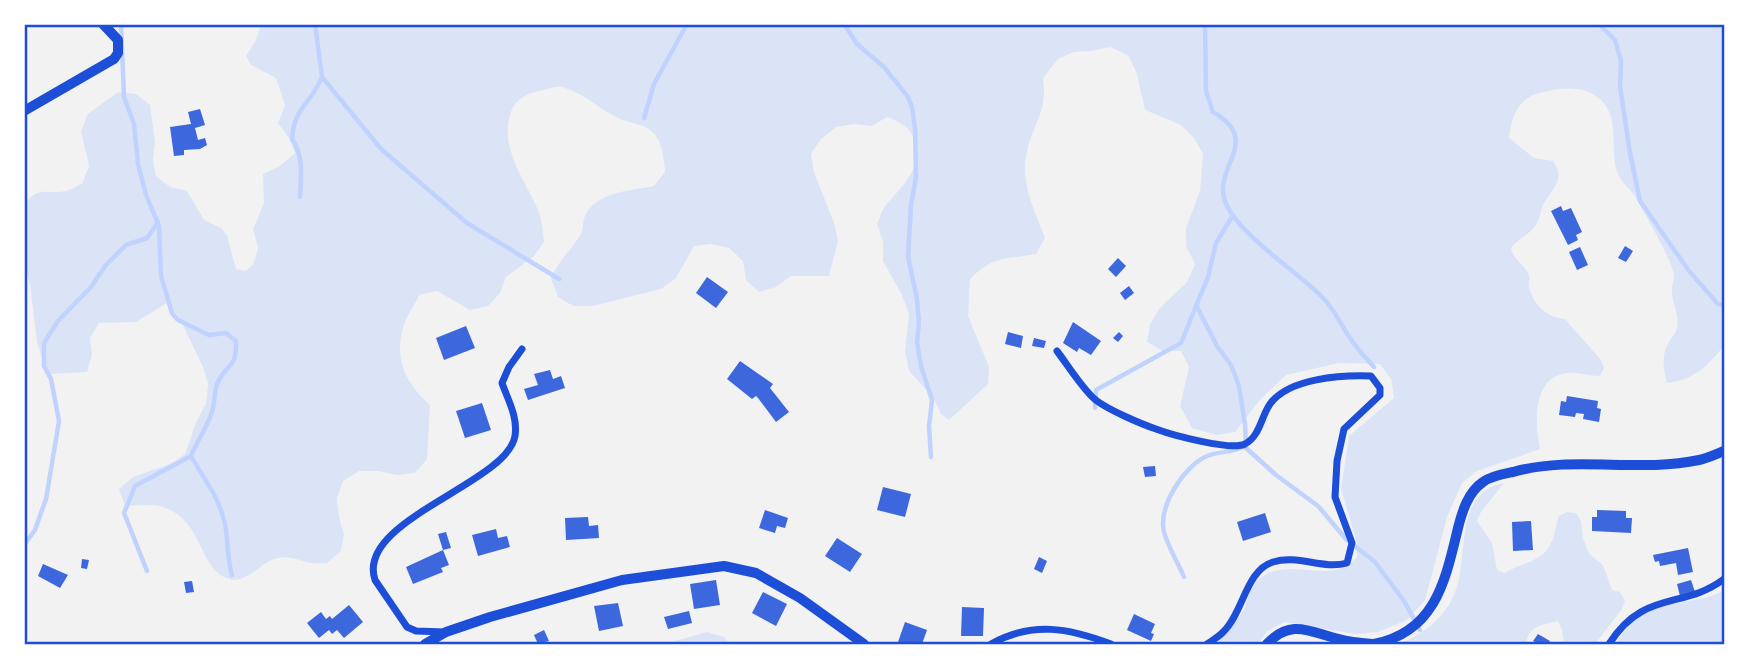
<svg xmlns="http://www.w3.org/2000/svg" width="1749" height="669" font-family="Raleway,sans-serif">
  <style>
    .green { fill: #dbe4f7 }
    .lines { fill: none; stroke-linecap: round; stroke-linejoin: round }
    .stream { stroke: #bfd3fe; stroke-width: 4.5 }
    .building { fill: #3d67dc }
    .minor { stroke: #1d4ed8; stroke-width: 7 }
    .tertiary { stroke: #1d4ed8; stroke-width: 10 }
    .neatline { fill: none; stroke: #1d4ed8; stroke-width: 2.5 }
  </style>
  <rect width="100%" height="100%" fill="#f2f2f2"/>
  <g class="green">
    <path d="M261 25H1724V346C1706 367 1696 379 1667 383 1663 369 1661 355 1669 342 1671 338 1676 333 1677 328 1680 315 1672 304 1672 292 1671 286 1674 281 1674 276 1674 264 1642 208 1634 195 1629 188 1621 182 1618 174 1609 152 1620 121 1603 102 1587 85 1564 87 1543 92 1518 97 1512 115 1509 138L1534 158 1553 161C1565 177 1555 186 1546 200 1540 207 1541 218 1536 225 1529 235 1518 239 1511 248 1514 262 1526 265 1529 276 1530 280 1528 284 1529 287 1533 305 1548 318 1565 319L1601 360 1604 368 1600 376C1589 376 1578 372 1567 373 1532 377 1535 423 1540 449L1477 471 1462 483 1447 517 1425 600 1407 620 1378 632 1355 634 1285 622 1267 631 1258 644H1217C1226 632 1237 622 1244 609 1248 600 1251 586 1259 579 1289 554 1332 588 1357 557V543L1341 489 1349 436 1394 398 1391 379 1380 364 1339 363 1286 375 1259 401 1235 432 1217 435 1192 428 1180 406 1189 367 1181 351H1163L1147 342 1150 324 1160 308 1187 282 1195 264 1186 246V228L1200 191 1203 154 1194 138 1181 125 1145 110 1137 74 1128 55 1110 47 1092 51 1074 52 1058 59 1043 78C1048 112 1033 123 1027 152 1020 182 1034 210 1045 238L1036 254C1005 260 994 255 970 279L968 316 989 367 988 384 949 420 941 414 933 397 909 371 905 351 909 314 902 295 883 261V242L877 224C880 217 882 209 887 204 901 187 919 172 916 147 913 129 903 123 887 117L872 126 854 124 836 127 821 139 811 154 814 172 834 223 838 241 829 276H791L776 287 759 292 746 280 743 261 729 248 711 244 694 246 676 278 661 289 593 306H573L558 297 551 278C558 262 569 252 579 237 584 230 582 223 585 216 595 192 633 190 654 186L665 172C664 160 663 146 656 136 645 122 632 125 618 118 599 109 584 93 562 87 557 86 552 88 547 89 524 94 511 99 508 125 505 153 524 180 536 205 541 217 543 229 544 242L534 256 506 277 500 293 488 306 470 310 437 291 419 295C415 305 407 315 404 325 393 358 406 384 430 405L427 459 415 473 397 475 378 471H359L343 481 337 498 339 517 344 534 341 551 327 563C320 563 312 564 306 562 295 559 286 555 274 559 258 565 245 586 226 578 198 566 203 520 163 507 152 504 136 506 125 506L119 489 133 477 170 464 185 454 197 420 206 404 208 384 203 367 179 317 167 303 136 322 99 323 90 338 92 355 87 372 51 374 42 359 37 342 30 285 25 264 24 204C39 185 49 195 66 191 71 190 77 186 82 184L89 166 81 131 88 114 118 92 136 94 150 105 155 142 153 159 156 176 170 187 187 191 204 220 221 228 227 235 236 269 245 271 253 265 258 248 253 229 264 203 263 174 280 166 295 153 289 138 278 123 285 105 276 78 251 65 246 56 256 40Z"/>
    <path d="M1504 483 1481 512 1477 521 1492 543 1497 570 1505 573C1521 562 1542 563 1551 543 1555 535 1555 525 1559 516L1567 512 1576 513 1581 521 1583 538 1589 554 1603 565 1612 590 1620 592 1625 601 1622 609 1595 644H1564L1562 630 1558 621C1540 626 1530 624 1526 644H1398C1422 635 1442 620 1453 597 1471 560 1451 493 1504 483Z"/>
    <path d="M1724 591V644H1615C1621 636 1627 625 1636 619 1662 600 1696 604 1724 591Z"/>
    <path d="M707 632 724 637 730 644H664Z"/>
  </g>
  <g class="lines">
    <g class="stream">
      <path d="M121 24 124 97 134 124 138 164 146 195 159 226 161 276 172 313 178 320 209 335 226 333 236 341C237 370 226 363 217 384 214 393 215 403 212 412 207 427 197 441 191 456L135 486 124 513 147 571"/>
      <path d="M315 24 322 77 381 149 467 223 559 279"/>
      <path d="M844 24 857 44 884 67 908 97 912 107 915 128 916 177 911 205 908 257 917 299 919 323 917 342 921 366 932 400 929 426 931 457"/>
      <path d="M1205 24 1206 91 1213 112C1263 141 1213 166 1225 201 1236 233 1298 272 1323 298 1335 310 1341 325 1350 338 1357 349 1366 358 1374 367"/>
      <path d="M1599 24 1615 40 1621 61 1620 86 1630 153 1640 201 1689 271 1718 304 1724 305"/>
      <path d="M644 118 654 84 687 24"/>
      <path d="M300 197C301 177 304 156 292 139 294 107 311 104 322 77"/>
      <path d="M1197 307 1217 346 1231 365 1239 386 1245 424 1246 448 1276 475 1318 506 1346 539 1375 562 1404 601 1420 630"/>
      <path d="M1095 408 1096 390 1181 343 1208 277 1216 243 1233 215"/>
      <path d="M191 456C203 477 218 496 224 520 229 538 226 555 232 575"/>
      <path d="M24 545 35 530 46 499 59 421 51 379 44 366V343L58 321 91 287 105 266 126 245 147 238 158 222"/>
      <path d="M1184 577C1178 563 1168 547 1164 532 1158 506 1184 466 1207 456 1219 451 1233 453 1244 446"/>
    </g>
  </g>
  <g class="building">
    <path d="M200 109 205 125 195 128 198 140 205 138 207 145 200 149 184 150V155L174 156 170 127 191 124 188 112Z"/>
    <path d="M1561 206 1563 211 1571 208 1582 232 1576 235 1578 240 1568 245 1551 211Z"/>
    <path d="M1625 246 1633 251 1626 262 1618 258Z"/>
    <path d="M1580 247 1588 265 1577 270 1569 252Z"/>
    <path d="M1118 258 1126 266 1116 277 1108 269Z"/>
    <path d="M707 277 728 292 716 308 696 293Z"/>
    <path d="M1129 286 1134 293 1125 300 1120 293Z"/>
    <path d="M1073 322 1101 341 1091 355 1079 348 1077 352 1063 343Z"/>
    <path d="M466 326 475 348 444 360 436 338Z"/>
    <path d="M1008 332 1023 336 1021 348 1005 344Z"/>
    <path d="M1119 332 1123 336 1118 342 1113 338Z"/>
    <path d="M1034 338 1046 341 1044 348 1032 346Z"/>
    <path d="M740 361 773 384 770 388 789 412 776 422 758 398 756 396 752 399 727 379Z"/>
    <path d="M550 370 553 379 561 376 565 388 528 400 524 389 538 385 534 374Z"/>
    <path d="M1567 396 1598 401 1597 408 1601 409 1599 422 1583 419 1584 414 1576 413 1575 417 1559 415 1561 401 1566 402Z"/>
    <path d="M482 403 491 430 465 438 456 411Z"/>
    <path d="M1155 466 1156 476 1145 477 1143 467Z"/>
    <path d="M883 487 911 494 905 517 877 510Z"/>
    <path d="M765 510 788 518 785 528 777 526 775 533 759 528Z"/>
    <path d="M1597 510 1626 511V518H1632L1631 533 1592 531V517H1597Z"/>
    <path d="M1265 513 1271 532 1243 541 1237 522Z"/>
    <path d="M588 517 589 526 598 525 599 538 566 540 565 518Z"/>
    <path d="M1531 521 1533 550 1513 551 1512 522Z"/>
    <path d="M496 529 498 538 507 536 510 547 478 556 472 535Z"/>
    <path d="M446 532 451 548 443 550 438 534Z"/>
    <path d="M837 538 862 554 850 572 825 556Z"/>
    <path d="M1688 548 1693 572 1678 575 1676 563 1660 566 1659 561 1655 562 1653 555Z"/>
    <path d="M443 550 449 565 441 568 443 572 413 584 406 567Z"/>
    <path d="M1039 557 1047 561 1042 573 1034 569Z"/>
    <path d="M82 559 89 560 87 569 81 568Z"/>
    <path d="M43 564 68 575 60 588 38 576Z"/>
    <path d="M716 580 720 605 694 609 690 584Z"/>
    <path d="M1691 580 1695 592 1680 596 1677 584Z"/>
    <path d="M192 581 194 592 186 593 184 582Z"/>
    <path d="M763 592 787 604 776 626 752 613Z"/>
    <path d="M618 603 623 626 599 631 594 606Z"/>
    <path d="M349 605 363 622 344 638 337 630 332 634 329 630 319 638 307 623 321 612 326 619 330 616 332 619Z"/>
    <path d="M962 607 984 608 983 636H961Z"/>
    <path d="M689 611 692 623 668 629 664 617Z"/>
    <path d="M1134 614 1155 624 1151 633 1154 634 1151 641 1127 630Z"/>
    <path d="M905 622 927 630 922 644H905L898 642Z"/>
    <path d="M544 630 549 641 538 644 534 635Z"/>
    <path d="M1538 634 1550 641 1548 644H1539L1533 641Z"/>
  </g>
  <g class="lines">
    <g class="minor">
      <path d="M1057 351C1067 364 1085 393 1097 401 1109 410 1141 424 1156 429 1172 435 1231 451 1245 444 1260 436 1261 417 1270 404 1289 378 1341 375 1371 376L1380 388V395L1344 429 1337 461 1335 497 1352 543 1347 563C1323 570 1298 554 1273 562 1246 570 1243 613 1224 631 1220 636 1213 640 1207 644"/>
      <path d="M445 632 416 631 407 627 375 580C355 520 507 484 515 436 518 417 508 400 502 383L509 367 522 349"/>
      <path d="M991 644C1032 621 1069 628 1111 644"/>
      <path d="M1609 644C1644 589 1683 610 1724 579"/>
    </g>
    <g class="tertiary">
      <path d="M24 111 114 59 118 53V40L103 24"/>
      <path d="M425 644 446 632 490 617 622 580 724 566 756 573 800 598 864 644"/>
      <path d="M1267 644C1291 618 1310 632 1339 639 1350 642 1361 643 1372 644"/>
      <path d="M1374 644C1435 632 1445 582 1458 528 1462 512 1468 492 1483 482 1491 476 1503 474 1513 472 1573 455 1638 473 1699 460 1708 458 1716 454 1724 451"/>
    </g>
  </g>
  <rect width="1749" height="669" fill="none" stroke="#ffffff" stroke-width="52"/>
  <rect x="26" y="26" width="1697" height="617" class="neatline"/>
</svg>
